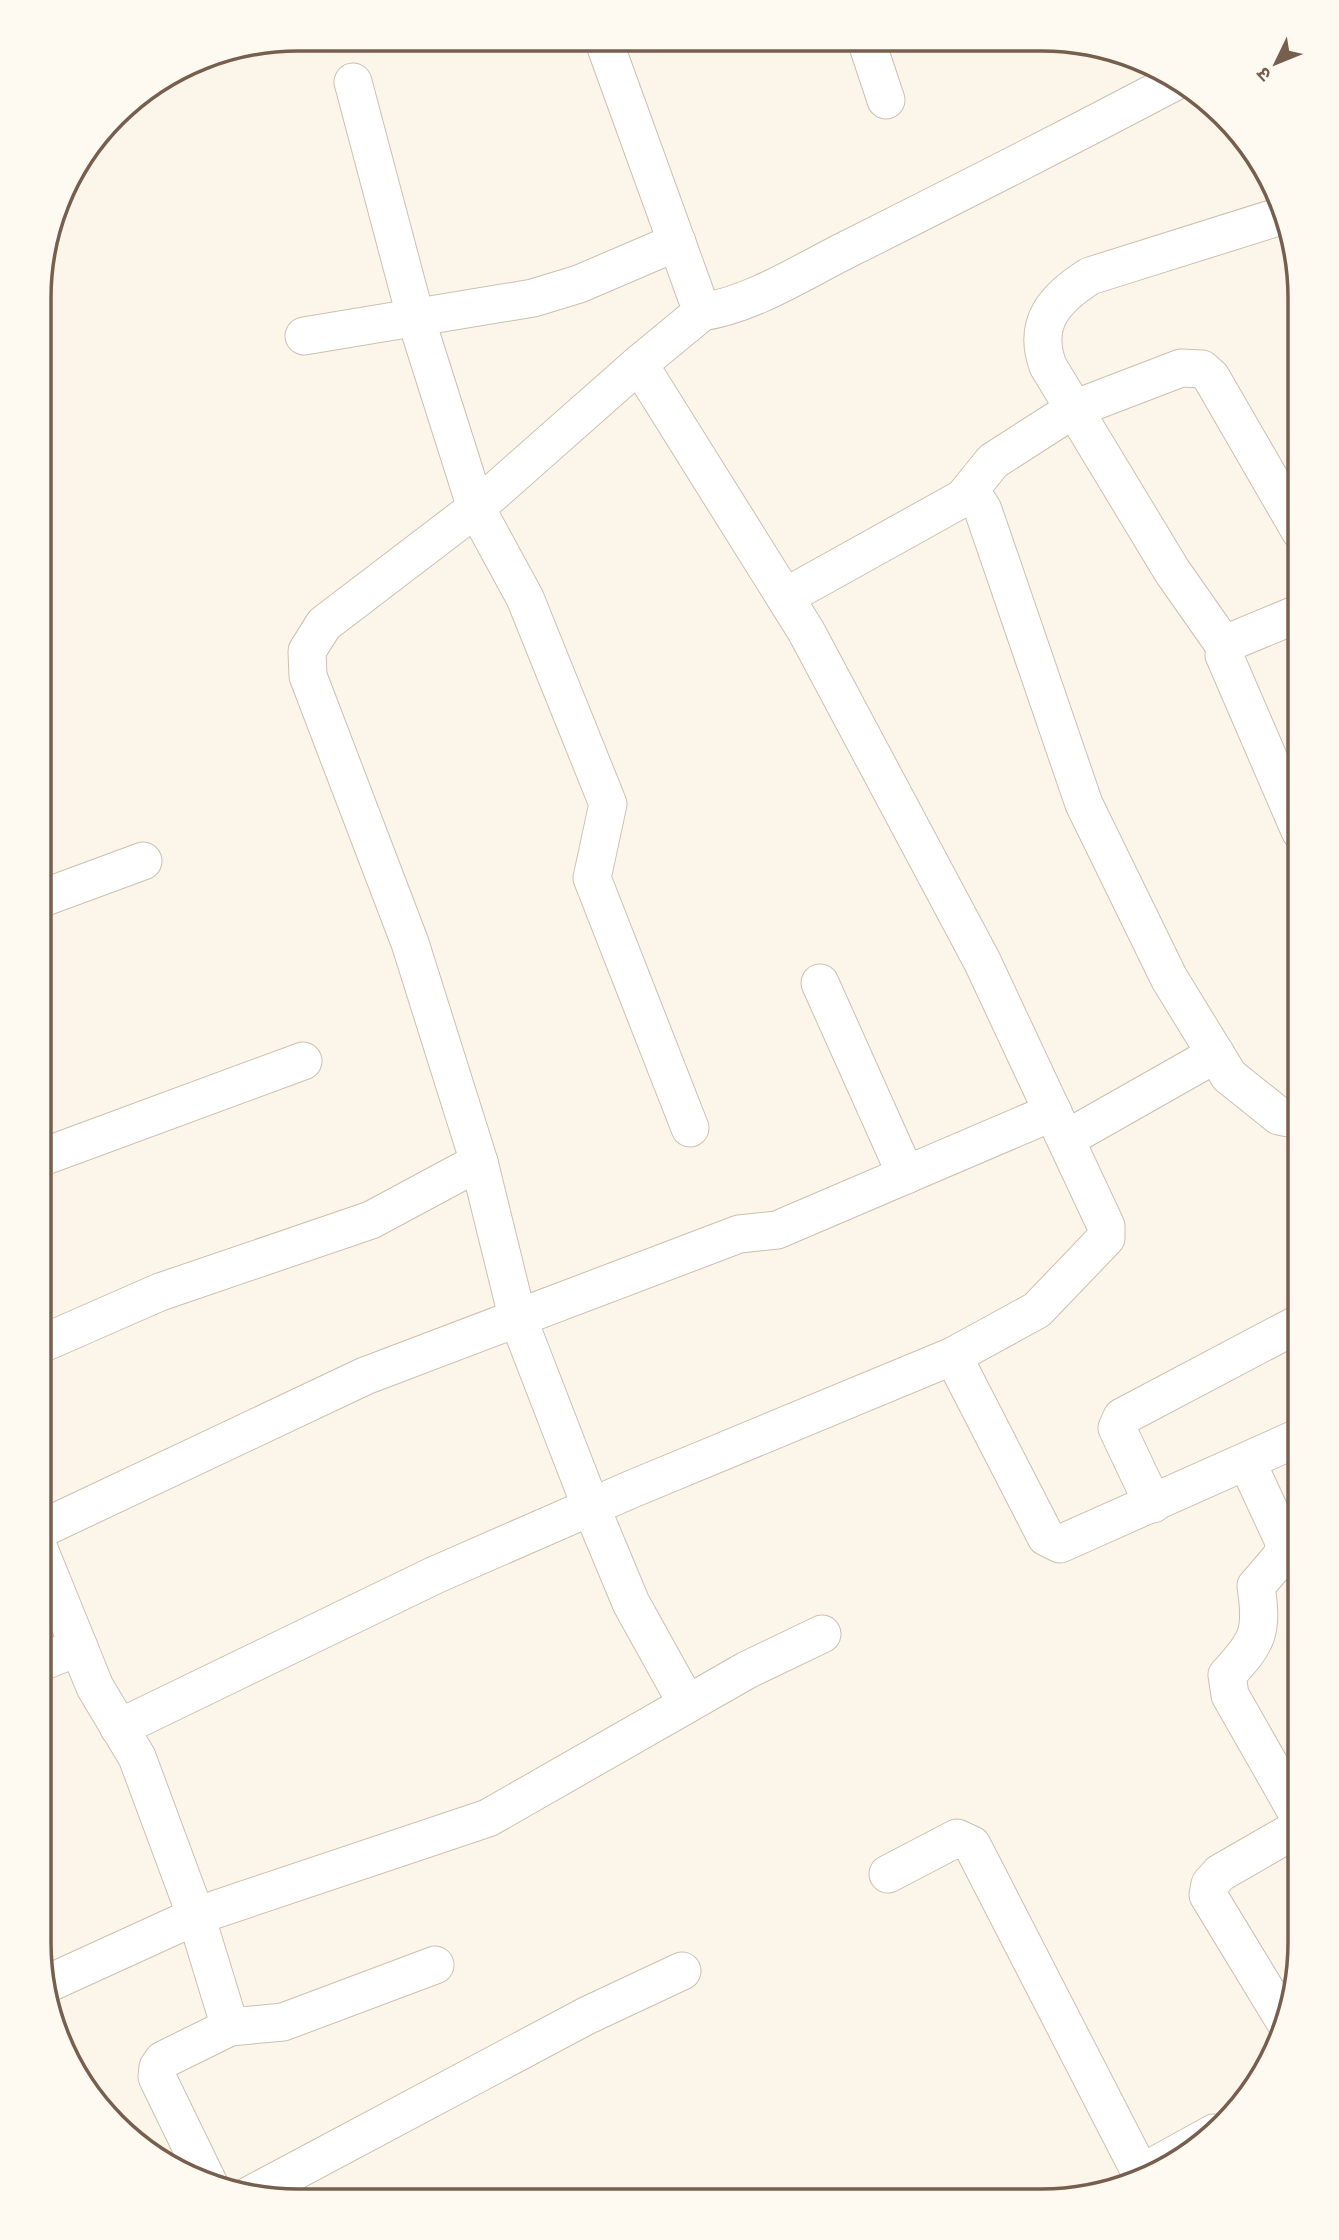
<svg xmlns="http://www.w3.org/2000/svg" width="1339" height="2240" font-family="Lato,'Noto Sans Devanagari',sans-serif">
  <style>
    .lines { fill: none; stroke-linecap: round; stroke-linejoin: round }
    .minor-casing { stroke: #cebfb0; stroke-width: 39 }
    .minor { stroke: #fff; stroke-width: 37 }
    .rim { fill: none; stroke: #775f4e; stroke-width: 3.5 }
  </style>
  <rect width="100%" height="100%" fill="#fcf6ea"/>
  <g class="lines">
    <g class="minor-casing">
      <g id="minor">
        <path d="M866 40 886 100"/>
        <path d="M353 82 416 319 476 508 525 598 608 804 592 878 690 1128"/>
        <path d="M702 312C754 304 805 270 852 247 962 192 1070 137 1178 80"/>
        <path d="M304 336 533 298 579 284 677 242"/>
        <path d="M963 498 993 461 1074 409 1181 368 1202 369 1211 377 1300 531"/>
        <path d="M785 597 963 498 976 499 983 510 1084 804 1169 978 1229 1076 1279 1116 1300 1120"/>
        <path d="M1226 648 1172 571 1048 366C1032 323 1055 298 1090 276L1284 215"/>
        <path d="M1300 831 1224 655 1230 642 1300 613"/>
        <path d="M40 899 143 861"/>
        <path d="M820 983 906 1175"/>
        <path d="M1066 1139 1216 1054"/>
        <path d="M40 1158 303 1061"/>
        <path d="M479 1162 517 1316 591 1507 631 1603 687 1704"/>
        <path d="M39 1345 160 1292 371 1220 479 1162 410 943 308 676 307 651 324 624 476 508 639 364"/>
        <path d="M953 1356 1046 1537 1060 1544 1300 1437"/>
        <path d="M1247 1462 1285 1544 1281 1557 1256 1586C1263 1632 1258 1642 1227 1675L1230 1695 1300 1818"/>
        <path d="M1153 1504 1117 1428 1122 1417 1300 1323"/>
        <path d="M39 1530 365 1376 739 1234 777 1230 1053 1112"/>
        <path d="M39 1549 95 1687 137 1757 196 1916 230 2027 163 2060 158 2067 157 2077 209 2184"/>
        <path d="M39 1663 79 1647"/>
        <path d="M119 1728 435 1575 632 1489 953 1356 1037 1310 1106 1238V1226L982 961 806 631 639 364 702 312 603 39"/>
        <path d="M888 1874 957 1838 972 1845 1138 2168 1147 2170 1214 2133"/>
        <path d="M47 1984 196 1916 488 1818 747 1670 822 1634"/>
        <path d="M1287 2025 1208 1895 1210 1884 1220 1873 1300 1827"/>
        <path d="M230 2027 283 2022 435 1965"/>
        <path d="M250 2195 586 2016 682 1971"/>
      </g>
    </g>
    <use href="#minor" class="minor"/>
  </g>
  <path d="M0 0H1339V2240H0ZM298 51H1041A247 247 0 0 1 1288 298V1942A247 247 0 0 1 1041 2189H298A247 247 0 0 1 51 1942V298A247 247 0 0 1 298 51Z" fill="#fefaf1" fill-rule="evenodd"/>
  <path class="rim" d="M298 51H1041A247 247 0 0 1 1288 298V1942A247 247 0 0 1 1041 2189H298A247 247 0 0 1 51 1942V298A247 247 0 0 1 298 51Z"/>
  <g transform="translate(1276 63) rotate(227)" stroke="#fefaf1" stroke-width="5" paint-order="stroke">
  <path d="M0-5L12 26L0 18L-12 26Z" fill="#775f4e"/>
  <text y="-10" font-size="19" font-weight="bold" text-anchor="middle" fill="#775f4e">उ</text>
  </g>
</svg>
